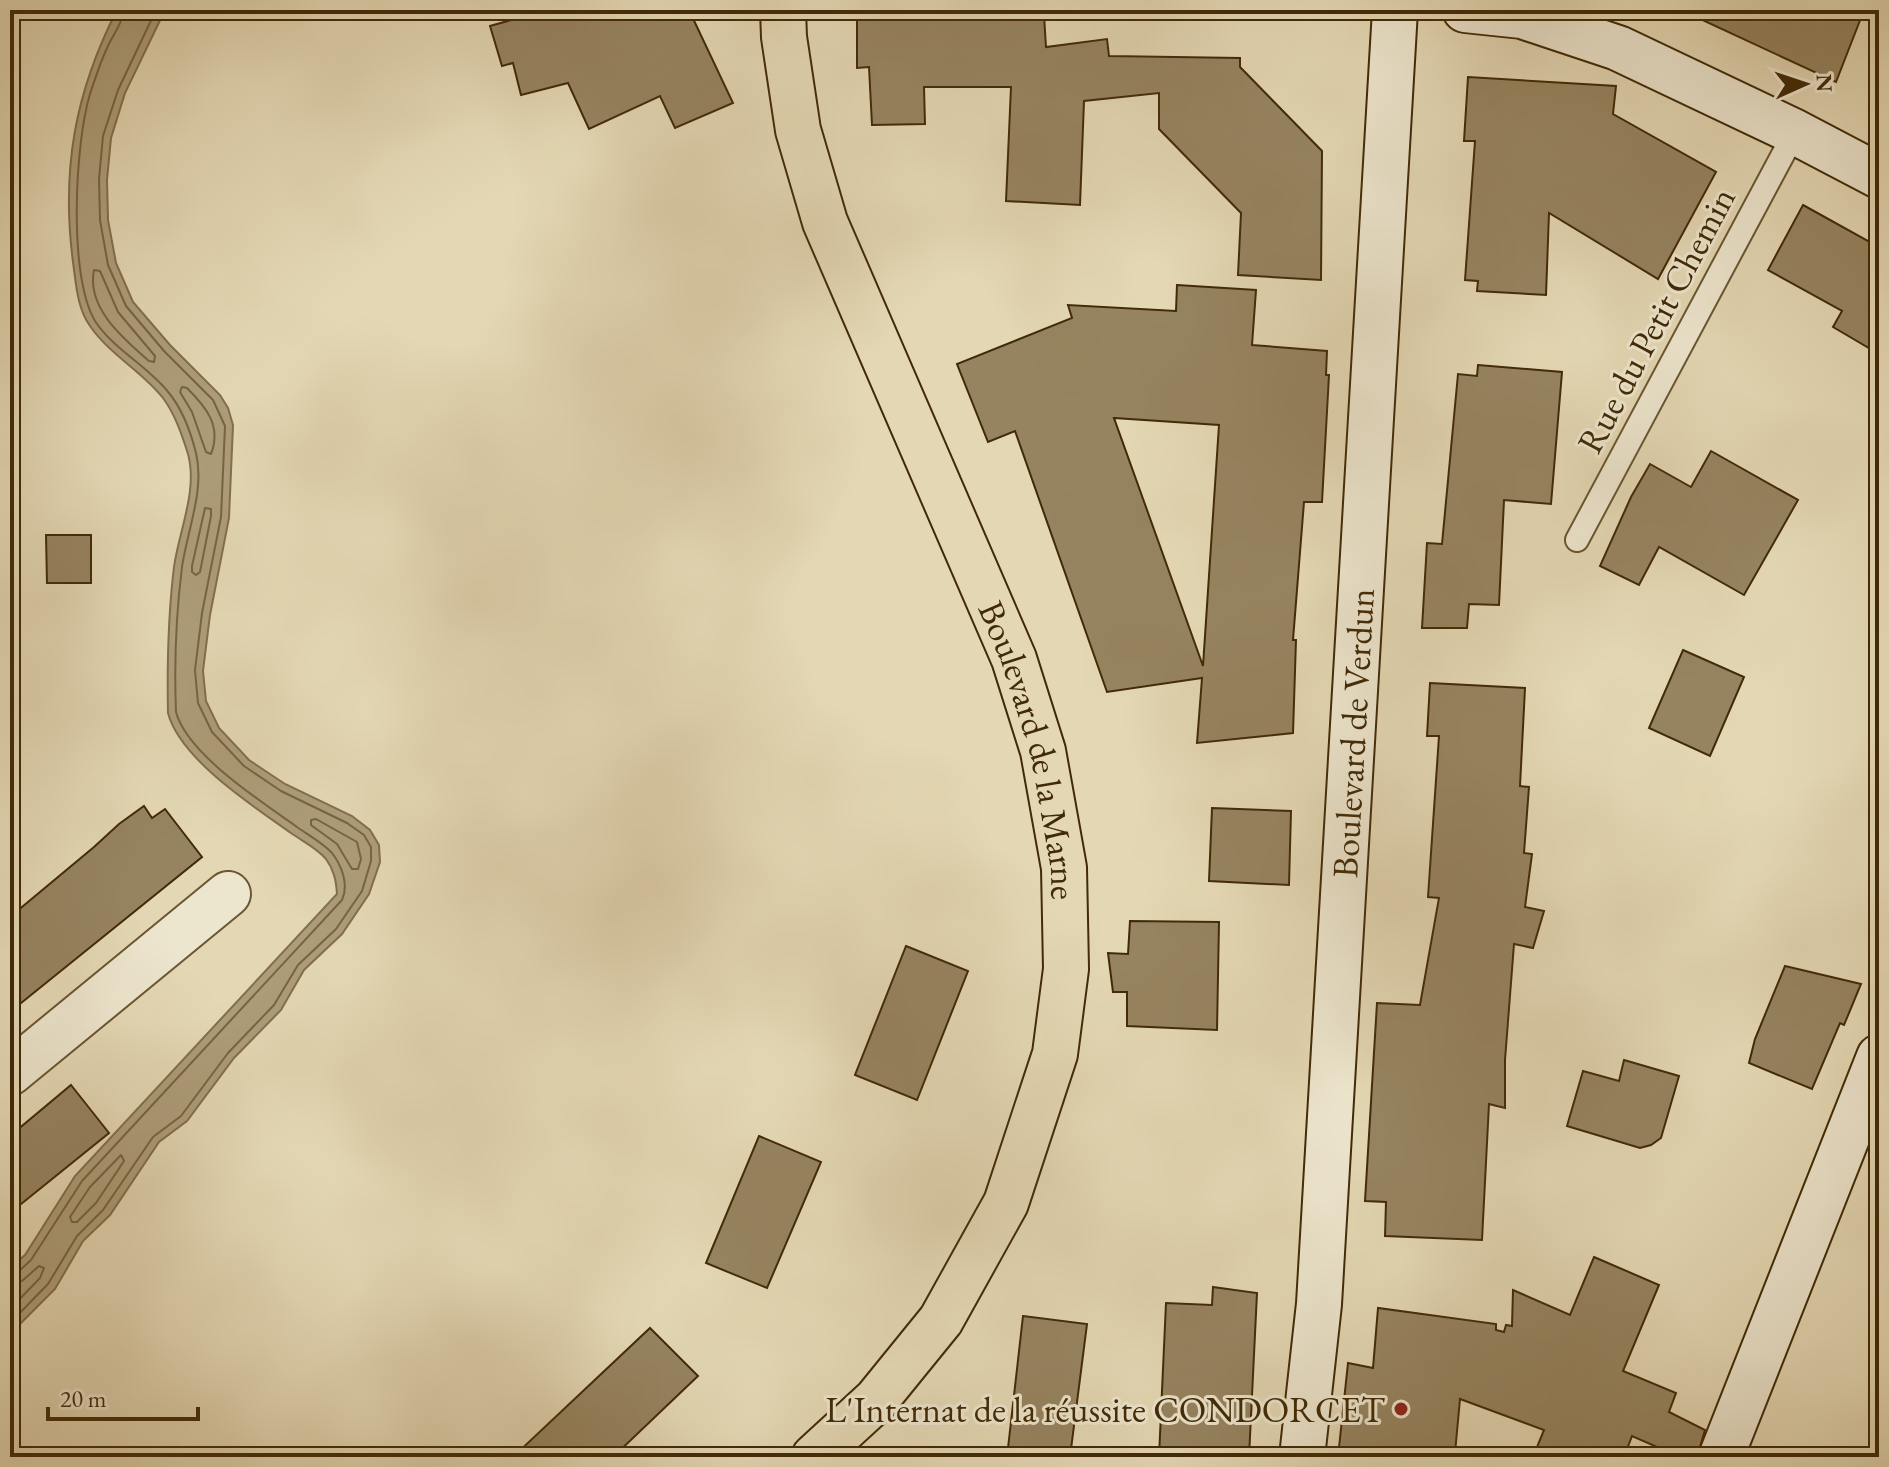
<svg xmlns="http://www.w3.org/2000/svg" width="1889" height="1467" font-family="'EB Garamond',serif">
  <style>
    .water { fill: #ad9d79; stroke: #826f4b; stroke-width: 2 }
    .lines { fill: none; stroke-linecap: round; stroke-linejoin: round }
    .shore { stroke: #776440; stroke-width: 2 }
    .building { fill: #968460; stroke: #412a06; stroke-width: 2; fill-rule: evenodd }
    .lane-casing { stroke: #6a5632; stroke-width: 26 }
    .street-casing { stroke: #6a5632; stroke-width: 48 }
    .secondary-casing { stroke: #412a06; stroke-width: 48 }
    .primary-casing { stroke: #412a06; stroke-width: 48 }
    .lane { stroke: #ede6ce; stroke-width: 22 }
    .street { stroke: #ede6ce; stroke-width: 44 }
    .secondary { stroke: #ede6ce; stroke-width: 44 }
    .primary { stroke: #e4d8b4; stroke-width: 44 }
    .poi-dot { fill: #8f2418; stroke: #ede6ce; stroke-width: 3 }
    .labels { text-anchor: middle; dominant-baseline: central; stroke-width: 6; stroke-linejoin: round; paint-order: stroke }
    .street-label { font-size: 36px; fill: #412a06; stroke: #ede6ce }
    .poi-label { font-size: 36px; fill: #412a06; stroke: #ede6ce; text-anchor: end }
  </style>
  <rect width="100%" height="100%" fill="#e4d8b4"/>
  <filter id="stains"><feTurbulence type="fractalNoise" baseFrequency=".0025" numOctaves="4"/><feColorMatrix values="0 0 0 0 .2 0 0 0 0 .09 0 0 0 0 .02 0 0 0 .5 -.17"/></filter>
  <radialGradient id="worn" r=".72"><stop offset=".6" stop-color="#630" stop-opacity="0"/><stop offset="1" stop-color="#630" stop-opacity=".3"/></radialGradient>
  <path class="water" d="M117 10H165L125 93 111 138 107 180 108 220 116 263 133 302 170 345 220 395 228 408 233 425 229 518 210 615 203 671 206 701 219 728 249 760 285 784 352 816 370 830 379 845 380 862 369 894 342 934 304 970 281 1010 234 1058 187 1121 159 1142 110 1215 83 1241 55 1289 10 1334V1268L25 1255 75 1176 337 894C336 880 334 870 326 859 317 848 302 841 291 833 253 806 180 759 168 713 167 664 168 616 174 567 179 531 198 490 188 454 182 435 175 414 163 398 143 372 110 355 90 326 77 308 76 283 73 262 61 170 75 92 117 10Z"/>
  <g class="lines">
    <g class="shore">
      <path d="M94 270 100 271 118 312 155 356 154 362 149 361C124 339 86 308 94 270Z"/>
      <path d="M182 387 187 388C206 407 222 426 211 454L206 452 192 412 180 392Z"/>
      <path d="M205 508 211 509V516L200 572 196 575 192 572V566Z"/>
      <path d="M316 819 357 842 361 859 358 869H352L337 844 311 825V820Z"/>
      <path d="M121 1155 124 1161 96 1203 77 1222H72L70 1217 90 1187Z"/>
      <path d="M10 1274 18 1272 31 1260 82 1181 342 900C349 885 342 866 332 853 323 843 308 835 297 827 262 802 187 754 176 712 174 663 176 615 182 567 187 531 205 490 196 453 191 433 182 409 169 393 148 366 114 350 95 321 68 276 75 143 90 94 95 79 100 63 107 48 112 36 123 23 124 10"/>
      <path d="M10 1284 22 1281 39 1266 44 1268 40 1278 10 1309"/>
      <path d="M10 1323 48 1284 77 1236 103 1210 153 1137 181 1116 228 1053 274 1005 298 965 336 929 362 891 371 861V847L364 835 347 823 281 791 244 766 212 732 198 703 195 670 202 613 221 517 225 426 213 400 164 351 126 306 108 265 100 220 99 179 103 136 118 90 156 10"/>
    </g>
  </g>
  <g class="building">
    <path d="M547 10H689L733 103 675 128 660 96 589 129 568 83 521 95 513 63 502 66 490 26Z"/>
    <path d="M857 10H1003V13L1044 15 1046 47 1107 39 1109 56 1240 58V67L1322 151 1321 280 1238 275 1241 213 1159 129V93L1084 101 1080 205 1006 201 1011 87H924L925 124 872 125 869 67 857 68Z"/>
    <path d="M1681 10H1864L1836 82Z"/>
    <path d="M1468 77 1616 86 1613 114 1716 172 1658 279 1549 213 1546 295 1477 291 1478 281 1465 280 1475 141H1464Z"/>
    <path d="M1803 205 1879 247V354L1833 327 1842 311 1768 270Z"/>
    <path d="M1177 285 1256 290 1252 345 1327 351 1326 375H1329L1322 502H1304L1293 640H1296L1293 733 1197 743 1202 678 1107 692 1015 431 988 442 957 364 1072 318 1068 305 1176 311ZM1114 418 1219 425 1203 666Z"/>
    <path d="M1478 365 1562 372 1551 504 1504 500 1499 605 1469 604 1467 628H1422L1427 543 1442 544 1458 374 1477 376Z"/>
    <path d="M1711 451 1798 500 1744 595 1659 547 1639 585 1600 566 1631 497 1650 464 1691 487Z"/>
    <path d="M46 535H91V583H47Z"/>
    <path d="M1683 650 1744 677 1710 756 1649 728Z"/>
    <path d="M1430 683 1525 688 1520 786 1529 787 1524 853 1532 854 1525 907 1544 911 1533 948 1514 944 1505 1060V1108L1489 1104 1482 1240 1385 1236 1386 1202 1365 1201 1377 1003 1420 1005 1439 898 1428 897 1439 736H1427Z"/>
    <path d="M144 806 152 818 165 809 202 857 10 1012V917L94 847 119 824Z"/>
    <path d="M1212 808 1291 811 1289 885 1209 881Z"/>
    <path d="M1130 921 1219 922 1217 1030 1127 1026V992H1113L1108 953 1128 954Z"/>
    <path d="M906 946 968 971 917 1100 855 1075Z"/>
    <path d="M1785 966 1861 984 1844 1025 1840 1023 1812 1089 1749 1063 1755 1039Z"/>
    <path d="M1624 1060 1679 1076 1661 1138 1651 1145 1640 1148 1567 1126 1583 1071 1619 1081Z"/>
    <path d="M71 1085 109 1133 10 1213V1136Z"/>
    <path d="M759 1136 821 1162 767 1288 706 1263Z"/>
    <path d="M1594 1257 1659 1285 1623 1371 1676 1393 1669 1412 1705 1430 1697 1457H1680L1632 1436 1624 1457H1533L1544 1430 1460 1399 1455 1453 1427 1450 1426 1457H1338L1348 1363 1373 1368 1378 1308 1496 1324V1330L1504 1332 1506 1325 1512 1326 1513 1290 1570 1315Z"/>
    <path d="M1213 1287 1257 1293 1249 1457H1159L1166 1303 1212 1305Z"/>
    <path d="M1023 1316 1087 1324 1070 1457H1007Z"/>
    <path d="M650 1328 698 1376 613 1457H513Z"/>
  </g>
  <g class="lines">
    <g class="lane-casing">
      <path id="lane" d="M1577 540 1795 132"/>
    </g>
    <g class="street-casing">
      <path id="street" d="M10 1073 228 894"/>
    </g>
    <g class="secondary-casing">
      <g id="secondary">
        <path d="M1465 10 1522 16 1618 48 1795 132 1879 176"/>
        <path id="s1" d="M1302 1457 1319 1304 1395 10"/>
        <path d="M1721 1457 1879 1057"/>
      </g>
    </g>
    <g class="primary-casing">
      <g id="primary">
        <path id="s2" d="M783 10 784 37 798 130 825 222 1014 659 1043 751 1064 868 1066 969 1055 1054 1006 1203 941 1320 876 1400 814 1457"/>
      </g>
    </g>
    <use href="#lane" class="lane"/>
    <use href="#street" class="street"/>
    <use href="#secondary" class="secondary"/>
    <use href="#primary" class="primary"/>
  </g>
  <circle class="poi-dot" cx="1401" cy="1409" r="8"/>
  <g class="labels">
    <g class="street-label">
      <text transform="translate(1656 320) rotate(-62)">Rue du Petit Chemin</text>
      <text stroke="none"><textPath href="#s1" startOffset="726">Boulevard de Verdun</textPath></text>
      <text stroke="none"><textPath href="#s2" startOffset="786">Boulevard de la Marne</textPath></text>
    </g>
    <g class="poi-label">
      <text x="1385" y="1409">L'Internat de la réussite CONDORCET</text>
    </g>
  </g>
  <rect width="1889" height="1467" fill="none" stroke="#e4d8b4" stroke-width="40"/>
  <rect x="12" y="12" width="1865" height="1443" fill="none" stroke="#412a06" stroke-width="4"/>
  <rect x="20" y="20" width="1849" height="1427" fill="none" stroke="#412a06" stroke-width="2"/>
  <g transform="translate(1805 84) rotate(87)" stroke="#ede6ce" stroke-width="6" paint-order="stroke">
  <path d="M0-6L14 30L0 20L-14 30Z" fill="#412a06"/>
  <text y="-12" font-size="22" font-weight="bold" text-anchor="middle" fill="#412a06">N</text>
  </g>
  <path d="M48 1407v12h150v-12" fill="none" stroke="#412a06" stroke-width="4"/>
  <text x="60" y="1407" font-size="24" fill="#412a06" stroke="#ede6ce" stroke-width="6" paint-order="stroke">20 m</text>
  <rect width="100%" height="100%" filter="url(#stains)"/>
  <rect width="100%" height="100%" fill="url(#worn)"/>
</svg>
